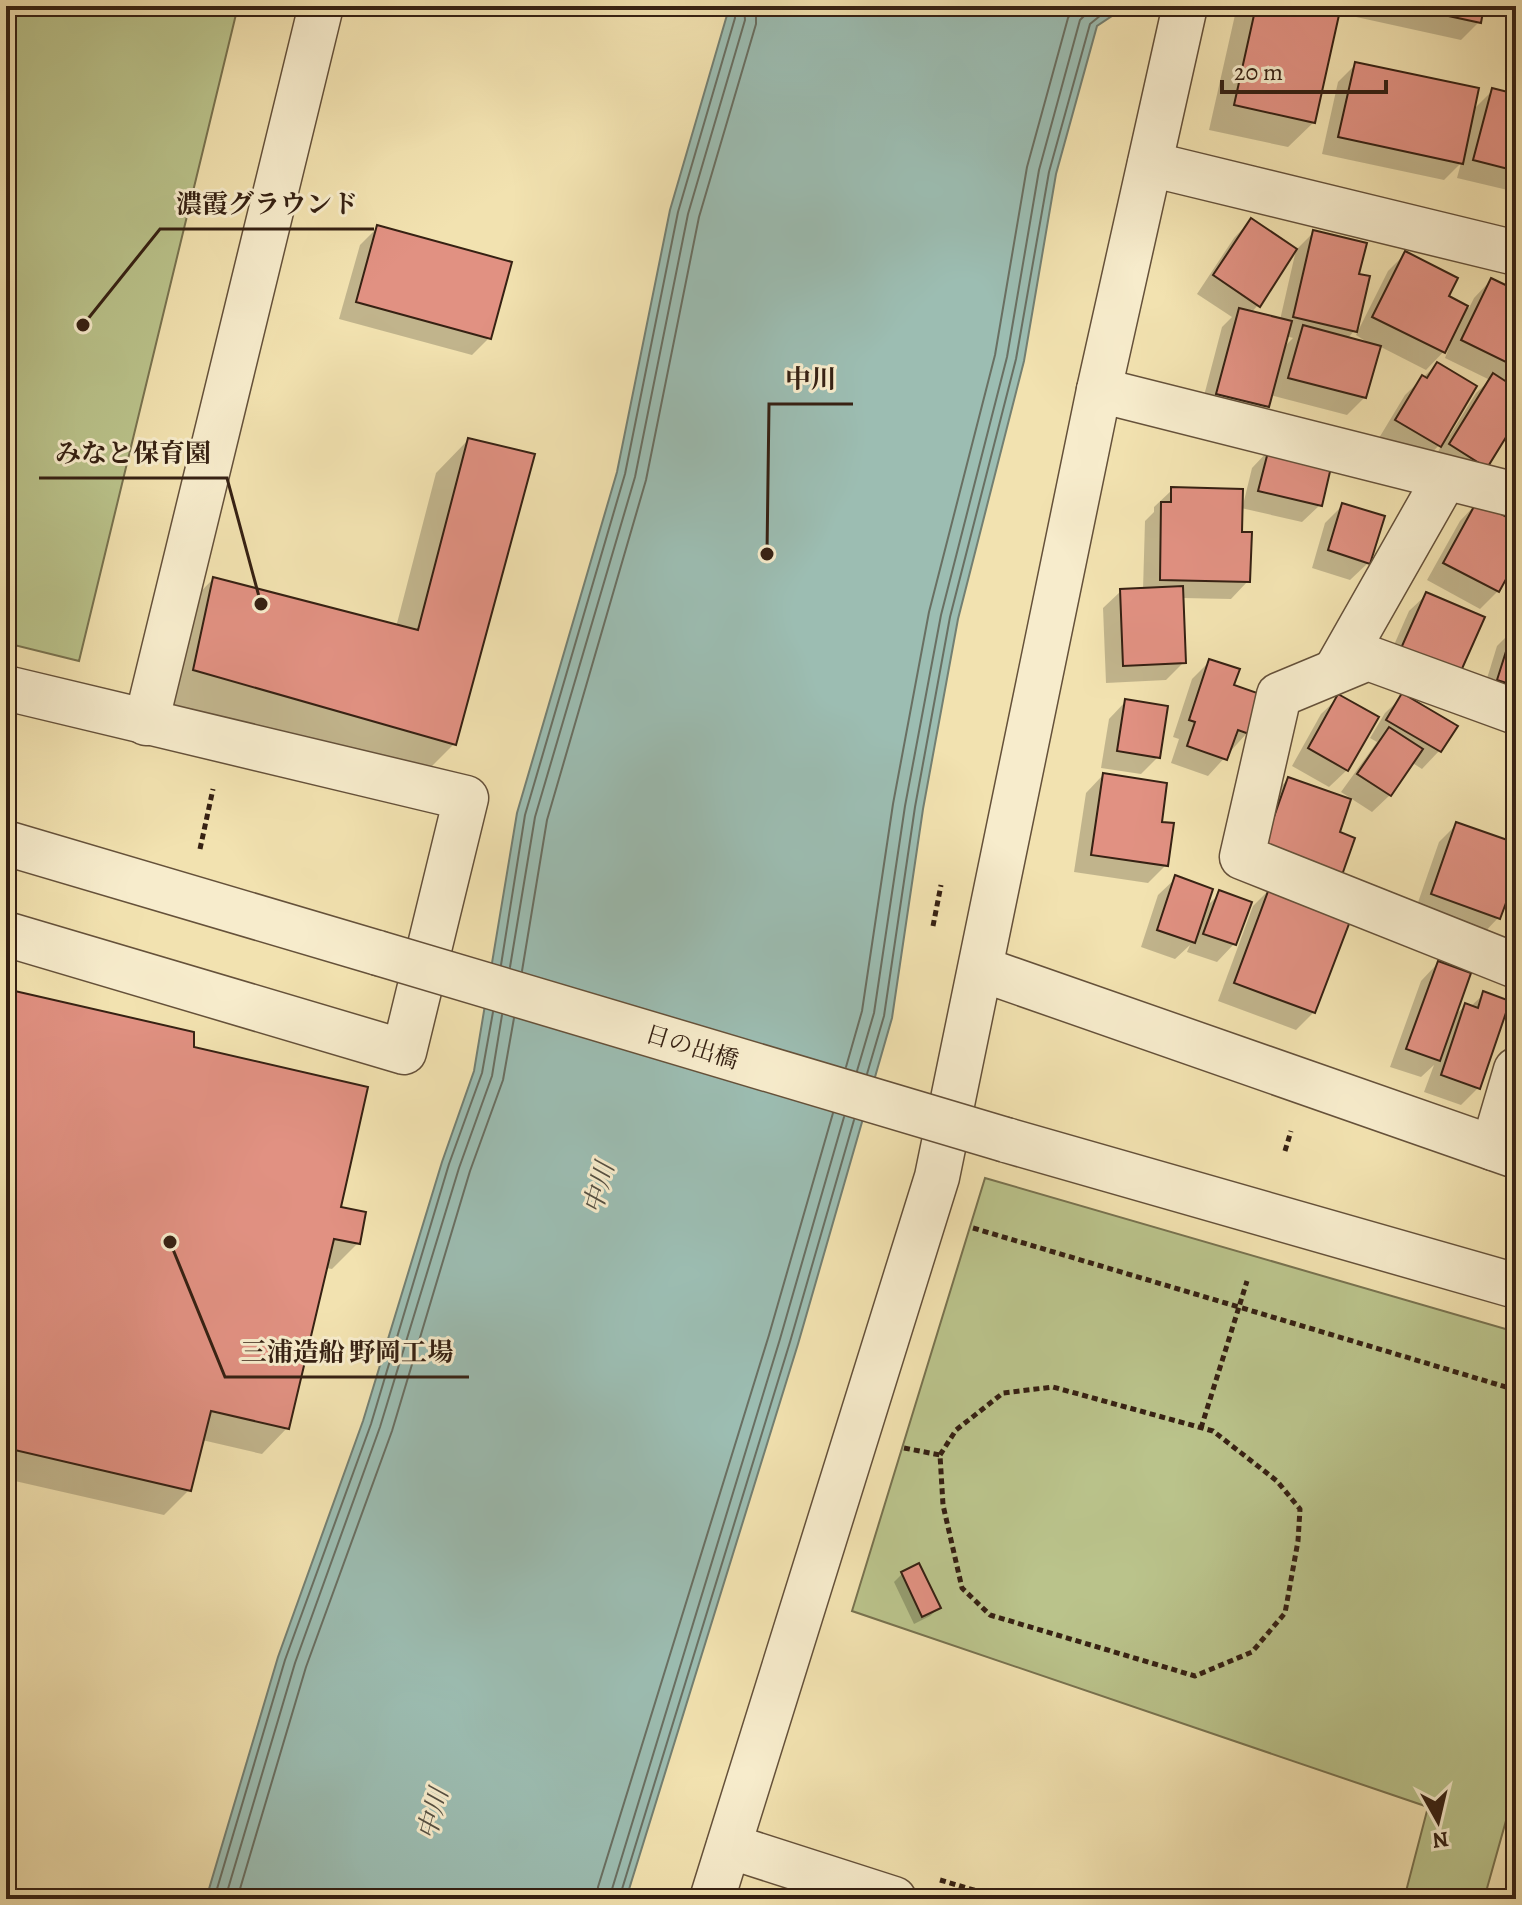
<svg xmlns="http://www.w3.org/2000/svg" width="1522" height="1905" font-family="Alegreya,'Noto Serif JP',serif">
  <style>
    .green { fill: #bac38b; stroke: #78724f; stroke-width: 2 }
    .water { fill: #9cbdb2; stroke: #737f72; stroke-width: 2 }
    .shadow { fill: #0003; fill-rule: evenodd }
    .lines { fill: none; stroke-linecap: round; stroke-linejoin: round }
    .shore { stroke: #696f62; stroke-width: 2 }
    .building { fill: #e19182; stroke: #362113; stroke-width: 2 }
    .minor-casing { stroke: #65513a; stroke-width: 47 }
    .path { stroke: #362113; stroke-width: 5; stroke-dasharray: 6 4; stroke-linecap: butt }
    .minor { stroke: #f7eccc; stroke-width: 44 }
    .minor-bridge-casing { stroke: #65513a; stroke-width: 47; stroke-linecap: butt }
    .minor-bridge { stroke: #f7eccc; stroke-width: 44 }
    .labels { text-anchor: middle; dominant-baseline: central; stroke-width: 6; stroke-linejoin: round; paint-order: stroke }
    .street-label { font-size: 24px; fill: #362113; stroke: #f7eccc }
    .water-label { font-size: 26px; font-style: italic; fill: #555043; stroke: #f7eccc }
    .leader { fill: none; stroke: #362113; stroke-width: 3 }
    .callout-dot { fill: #362113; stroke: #f7eccc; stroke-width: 3 }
    .callout-label { font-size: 26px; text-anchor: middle; font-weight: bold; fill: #362113; stroke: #f7eccc; stroke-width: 6; stroke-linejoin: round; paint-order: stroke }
  </style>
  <rect width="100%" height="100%" fill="#f2e2b0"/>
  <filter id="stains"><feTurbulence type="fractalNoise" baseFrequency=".0025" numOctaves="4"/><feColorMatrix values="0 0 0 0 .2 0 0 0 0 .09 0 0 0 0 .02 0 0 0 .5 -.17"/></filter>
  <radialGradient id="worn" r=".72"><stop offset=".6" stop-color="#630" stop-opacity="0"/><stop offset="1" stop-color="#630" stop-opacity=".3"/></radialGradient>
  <g class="green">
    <path d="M6 6H238L79 661 6 643Z"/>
    <path d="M985 1178 1516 1332V1785L1484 1899H1404L1428 1807 852 1611Z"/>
  </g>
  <path class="water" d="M726 6H1127L1097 26 1056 174 1024 361 958 619 923 809 892 1018 798 1344 626 1899H206L278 1657 363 1421 442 1162 474 1071 517 813 617 472 670 210 727 15Z"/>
  <g class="shadow">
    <path d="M1237 6H1482L1479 22 1461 40 1338 13 1314 122 1288 147 1209 130Z"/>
    <path d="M1356 64 1472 111 1493 90 1516 96V192L1457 178 1461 163 1444 180 1322 154 1338 82Z"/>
    <path d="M1251 220 1258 305 1251 313 1280 320 1296 250 1314 232 1357 276 1355 330 1347 339 1373 346 1356 335 1388 271 1405 254 1446 297 1469 308 1474 298 1491 280 1516 292V380L1510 386 1516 390V418L1486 467 1433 462 1444 440 1422 463 1379 438 1405 395 1437 364 1447 433 1450 435 1476 393 1490 380 1445 358 1450 345 1426 370 1379 346 1365 397 1347 415 1270 395 1267 406 1250 424 1200 411 1222 327 1232 317 1197 294 1234 238ZM1286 336 1293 338 1283 348Z"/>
    <path d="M378 227 489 338 472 355 339 319 360 245Z"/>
    <path d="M468 440 454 744 422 776 162 702 181 612 213 579 396 627 436 473Z"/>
    <path d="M1269 450 1320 505 1302 522 1241 508 1240 534 1248 581 1231 599 1181 598 1184 662 1166 680 1106 683 1103 608 1121 591 1143 590 1145 521 1154 512V507L1172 490 1243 505 1252 468Z"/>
    <path d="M1477 503 1516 524V557L1498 591 1480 609 1427 580 1460 521Z"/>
    <path d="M1343 505 1368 563 1350 580 1312 568 1325 523Z"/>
    <path d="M1427 594 1482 618 1382 672 1409 611Z"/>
    <path d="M1515 628 1516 629V709L1481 698 1497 646Z"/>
    <path d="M1210 661 1232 686 1247 733 1208 776 1171 763 1179 739 1173 737 1192 679Z"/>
    <path d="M1403 696 1455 727 1439 751 1422 769 1411 762 1390 795 1372 812 1341 792 1377 742 1370 738 1385 713Z"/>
    <path d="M1339 697 1347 770 1329 787 1292 766 1321 714Z"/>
    <path d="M1126 701 1158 757 1141 774 1101 768 1109 719Z"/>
    <path d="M1103 775 1160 824 1166 865 1148 883 1074 872 1086 793Z"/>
    <path d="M1288 779 1349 800 1247 865 1271 797Z"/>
    <path d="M1457 824 1516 846V870L1498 918 1481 936 1415 911 1439 842Z"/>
    <path d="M1176 878 1205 908 1220 893 1234 944 1217 962 1187 952 1190 945 1175 959 1141 947 1158 895Z"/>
    <path d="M1271 888 1314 1012 1296 1030 1218 1001 1253 906Z"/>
    <path d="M1438 963 1453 1017 1465 1006 1470 1007 1484 994 1478 1088 1461 1105 1424 1092 1434 1065 1421 1077 1390 1067 1421 981Z"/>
    <path d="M6 991 192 1048 338 1209 358 1243 332 1269 326 1268 287 1428 262 1454 202 1440 189 1490 164 1515 6 1479Z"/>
    <path d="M902 1574 939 1608 930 1616 914 1624 894 1582Z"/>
  </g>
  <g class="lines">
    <g class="shore">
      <path d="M501 965 525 815 625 474 678 212 735 18 734 6"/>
      <path d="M510 967 535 817 635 477 688 214 745 20 744 6"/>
      <path d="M522 971 547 820 646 480 699 217 756 24V6"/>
      <path d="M846 1067 862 1011 893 804 929 612 995 355 1027 167 1068 18 1075 6"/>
      <path d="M857 1071 874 1013 905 806 941 615 1007 357 1039 170 1080 20 1094 6"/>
      <path d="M867 1074 884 1016 915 807 950 617 1016 359 1049 172 1090 24 1112 6"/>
      <path d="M214 1899 285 1660 371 1424 449 1164 482 1073 493 1012"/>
      <path d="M225 1899 295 1663 380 1427 459 1168 492 1076 502 1015"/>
      <path d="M237 1899 306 1667 392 1431 470 1171 503 1080 514 1018"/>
      <path d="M597 1899 598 1887 769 1335 833 1113"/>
      <path d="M609 1899 780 1339 844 1117"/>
      <path d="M619 1899 790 1342 854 1120"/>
    </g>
  </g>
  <g class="building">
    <path d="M1256 6H1341L1315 123 1234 105Z"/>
    <path d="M1402 6H1484L1481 23Z"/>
    <path d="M1355 62 1479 88 1463 164 1338 137Z"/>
    <path d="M1492 88 1516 94V171L1473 160Z"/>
    <path d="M1251 218 1297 249 1260 307 1213 275Z"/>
    <path d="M377 225 512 262 491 339 356 302Z"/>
    <path d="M1313 230 1367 243 1359 274 1370 276 1357 332 1293 317Z"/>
    <path d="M1405 251 1458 278 1449 296 1468 306 1445 353 1372 317Z"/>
    <path d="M1491 278 1516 290V367L1461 340Z"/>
    <path d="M1239 308 1292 321 1269 407 1216 394Z"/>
    <path d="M1303 325 1381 346 1366 398 1288 378Z"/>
    <path d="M1437 362 1477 386 1441 447 1395 420 1422 375 1427 378Z"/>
    <path d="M1493 373 1516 388V421L1487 468 1449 444Z"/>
    <path d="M468 438 535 454 456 745 193 670 213 577 418 630Z"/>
    <path d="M1269 448 1332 463 1322 506 1258 491Z"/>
    <path d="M1171 487 1243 489 1242 532H1252L1250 582 1160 580 1161 502H1171Z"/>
    <path d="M1477 501 1516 522V561L1499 592 1443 563Z"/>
    <path d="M1342 503 1385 516 1370 564 1328 550Z"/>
    <path d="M1183 586 1186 663 1123 666 1120 589Z"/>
    <path d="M1426 592 1485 617 1457 680 1398 655Z"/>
    <path d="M1514 626 1516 627V686L1497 680Z"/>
    <path d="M1209 659 1240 669 1234 685 1263 695 1249 734 1238 730 1227 760 1187 746 1195 722 1189 720Z"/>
    <path d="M1402 693 1458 726 1441 752 1386 720Z"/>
    <path d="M1338 694 1379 717 1348 771 1308 748Z"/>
    <path d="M1125 699 1168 706 1160 758 1117 751Z"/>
    <path d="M1389 727 1423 749 1391 796 1357 774Z"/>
    <path d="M1103 773 1167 783 1162 822 1174 823 1168 866 1091 855Z"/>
    <path d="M1288 777 1351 799 1340 832 1355 838 1342 875 1263 848Z"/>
    <path d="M1456 822 1516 843V876L1500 919 1431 894Z"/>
    <path d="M1175 875 1213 889 1195 943 1157 930Z"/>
    <path d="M1270 886 1352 916 1315 1013 1234 983Z"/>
    <path d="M1219 890 1252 902 1236 945 1203 934Z"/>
    <path d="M1438 961 1471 973 1440 1061 1406 1049Z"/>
    <path d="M6 989 194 1032V1047L368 1087 341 1207 366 1212 360 1244 334 1239 289 1429 211 1411 191 1491 6 1448Z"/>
    <path d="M1483 991 1510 1001 1480 1089 1441 1075 1465 1003 1478 1008Z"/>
    <path d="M919 1563 941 1608 922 1617 901 1572Z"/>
  </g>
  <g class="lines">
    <g class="minor-casing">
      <g id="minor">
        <path d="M1150 164 1516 253"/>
        <path d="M1099 390 1516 495"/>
        <path d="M1336 670 1445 478"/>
        <path d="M6 688 466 798 404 1052 6 934"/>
        <path d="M1516 712 1368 658 1279 695 1242 857 1516 966"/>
        <path d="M146 723 321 6"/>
        <path d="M6 843 378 953"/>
        <path d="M981 969 1516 1156"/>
        <path d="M1006 1140 1516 1286"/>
        <path d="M1493 1148 1516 1070"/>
        <path d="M729 1846 894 1899"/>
        <path d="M712 1899 937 1177 1099 390 1185 6"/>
      </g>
    </g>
    <g class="path">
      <path d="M200 849 213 789"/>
      <path d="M933 926 941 885"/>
      <path d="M1285 1151 1291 1131"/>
      <path d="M973 1228 1239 1307 1247 1281"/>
      <path d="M1201 1428 1239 1307 1516 1390"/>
      <path d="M904 1448 940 1455 943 1505 962 1588 990 1615 1195 1676 1252 1652 1285 1613 1298 1541 1300 1509 1277 1481 1213 1431 1053 1387 1003 1393 956 1430 940 1455"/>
      <path d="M940 1880 1004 1899"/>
    </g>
    <use href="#minor" class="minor"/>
    <g class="minor-bridge-casing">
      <path id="minor-bridge" d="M378 953 1006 1140"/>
    </g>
    <use href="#minor-bridge" class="minor-bridge"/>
  </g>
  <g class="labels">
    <g class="street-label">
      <text transform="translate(692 1047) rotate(17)">日の出橋</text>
    </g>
    <g class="water-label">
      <text transform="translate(599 1188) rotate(-75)">中川</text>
      <text transform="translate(433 1814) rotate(-75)">中川</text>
    </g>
  </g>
  <path class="leader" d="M83 325L160 229H374M767 554L769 404H853M261 604L227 478H39M170 1242L225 1377H469"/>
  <g class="callout-dot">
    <circle cx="83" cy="325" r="8"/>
    <circle cx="767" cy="554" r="8"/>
    <circle cx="261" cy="604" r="8"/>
    <circle cx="170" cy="1242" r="8"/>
  </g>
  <g class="callout-label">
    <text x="267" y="213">濃霞グラウンド</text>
    <text x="811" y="388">中川</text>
    <text x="133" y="462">みなと保育園</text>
    <text x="347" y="1361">三浦造船 野岡工場</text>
  </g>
  <rect width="1522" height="1905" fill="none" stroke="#f2e2b0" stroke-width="32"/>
  <rect x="8" y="8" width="1506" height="1889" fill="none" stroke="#362113" stroke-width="4"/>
  <rect x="16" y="16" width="1490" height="1873" fill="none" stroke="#362113" stroke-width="2"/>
  <g transform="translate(1438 1821) rotate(172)" stroke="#f7eccc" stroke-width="6" paint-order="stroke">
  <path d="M0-6L14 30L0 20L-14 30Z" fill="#362113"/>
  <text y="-12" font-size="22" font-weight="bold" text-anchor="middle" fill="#362113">N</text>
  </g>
  <path d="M1222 80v12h164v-12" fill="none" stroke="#362113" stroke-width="4"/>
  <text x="1234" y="80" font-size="24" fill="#362113" stroke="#f7eccc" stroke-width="6" paint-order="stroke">20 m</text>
  <rect width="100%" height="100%" filter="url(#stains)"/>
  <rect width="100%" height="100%" fill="url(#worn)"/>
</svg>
